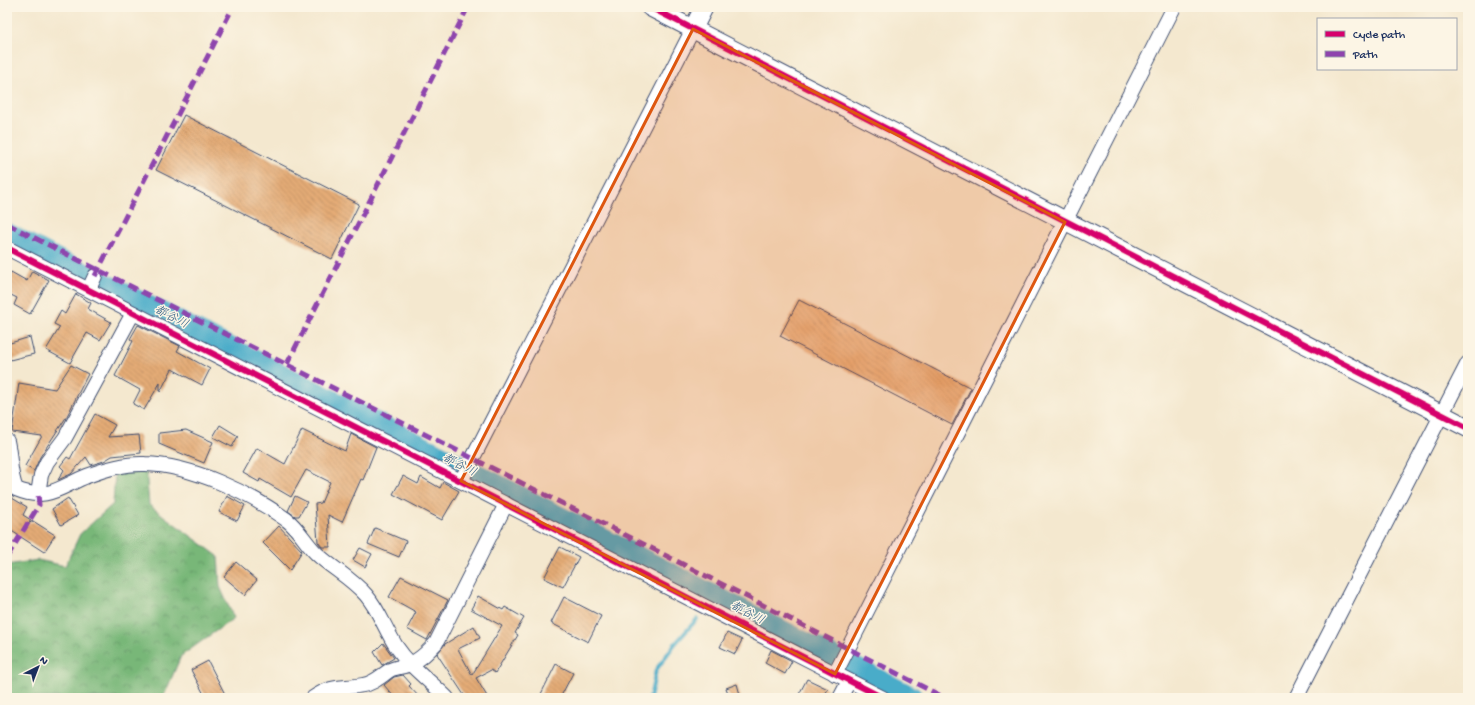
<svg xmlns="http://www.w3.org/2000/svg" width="1475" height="705" font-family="'Gochi Hand','Klee One',sans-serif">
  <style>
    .forest { fill: url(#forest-crowns); stroke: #4a736b }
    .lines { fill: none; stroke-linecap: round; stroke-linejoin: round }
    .stream { stroke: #4aacc9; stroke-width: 4 }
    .river { stroke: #4aacc9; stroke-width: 24 }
    .building { fill: url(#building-back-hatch) }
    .minor-casing { stroke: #3c4b6f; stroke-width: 16 }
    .tertiary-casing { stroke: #3c4b6f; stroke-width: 20 }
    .minor { stroke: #fff; stroke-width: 14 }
    .tertiary { stroke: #fff; stroke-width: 18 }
    .quiet { stroke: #8e44ad; stroke-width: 5; stroke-dasharray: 10 5; stroke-linecap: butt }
    .cycleway-casing { stroke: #fcf5e5; stroke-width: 8 }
    .cycleway { stroke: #d6006c; stroke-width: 6 }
    .marked { fill: #de5710; fill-opacity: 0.2; stroke: #de5710; stroke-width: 3; stroke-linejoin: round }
    .labels { text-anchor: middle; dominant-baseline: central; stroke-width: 3; stroke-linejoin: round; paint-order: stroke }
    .water-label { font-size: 12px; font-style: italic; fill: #2b5b83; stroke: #fcf5e5 }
  </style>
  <defs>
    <pattern id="forest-crowns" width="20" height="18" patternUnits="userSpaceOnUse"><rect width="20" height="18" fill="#78b778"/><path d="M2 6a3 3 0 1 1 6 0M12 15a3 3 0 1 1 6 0" fill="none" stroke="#629566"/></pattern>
    <pattern id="building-back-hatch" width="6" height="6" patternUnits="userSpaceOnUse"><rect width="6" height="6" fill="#e4ab76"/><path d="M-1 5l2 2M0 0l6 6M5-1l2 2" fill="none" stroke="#b88c64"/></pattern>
  </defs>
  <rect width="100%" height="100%" fill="#fcf5e5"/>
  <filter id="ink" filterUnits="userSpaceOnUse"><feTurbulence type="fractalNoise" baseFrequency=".025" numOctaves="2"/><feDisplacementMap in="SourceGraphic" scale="8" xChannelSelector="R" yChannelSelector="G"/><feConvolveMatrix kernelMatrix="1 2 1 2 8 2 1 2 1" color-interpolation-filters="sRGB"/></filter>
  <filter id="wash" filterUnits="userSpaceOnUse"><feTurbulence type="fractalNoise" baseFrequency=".012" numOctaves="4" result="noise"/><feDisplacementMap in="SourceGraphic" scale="16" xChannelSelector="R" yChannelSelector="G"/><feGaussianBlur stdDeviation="0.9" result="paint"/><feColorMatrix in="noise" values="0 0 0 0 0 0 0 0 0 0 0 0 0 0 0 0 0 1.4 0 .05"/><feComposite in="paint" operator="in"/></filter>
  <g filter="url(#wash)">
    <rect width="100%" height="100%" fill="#f4e8cf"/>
    <path class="forest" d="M146 469 149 505 218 556 220 587 234 618 181 656 163 698H7V565L38 560 65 566 80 534 113 504 115 473Z"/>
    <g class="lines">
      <path class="stream" d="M650 698 656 670 674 645 697 619"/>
      <path class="river" d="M7 235 911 698"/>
    </g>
    <g id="blocks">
      <g class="building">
        <path d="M184 115 359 204 332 259 156 170Z"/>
        <path d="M32 271 49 280 30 314 14 305 17 298 7 293V280L11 272 27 281Z"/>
        <path d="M76 294 91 303 88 309 111 322 100 340 87 333 70 363 46 350 60 327 54 324 61 311 65 314Z"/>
        <path d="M799 300 971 388 952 425 780 336Z"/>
        <path d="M138 325 180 346 177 351 210 369 202 385 172 369 160 392V383L144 410 133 404 140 390 115 376 133 341 130 339Z"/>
        <path d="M30 337 34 354 10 360 7 344Z"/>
        <path d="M71 365 88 374 67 416 40 457 34 471 25 466 42 436 12 432 19 383 55 389Z"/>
        <path d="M95 414 115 425 108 437 139 435 141 453 112 456 104 461 91 465 86 457 71 474 58 480 64 470 60 466 67 457 70 459Z"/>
        <path d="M220 425 238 436 232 447 213 437Z"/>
        <path d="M186 430 213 442 204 463 159 444V433Z"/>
        <path d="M302 430 345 451 351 434 376 447 363 480 361 479 342 522 328 515 330 547H322L318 542 315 504 321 503 330 482 306 470 291 497 260 479 259 482 243 473 257 448 285 464Z"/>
        <path d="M403 476 418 484 421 477 440 488 443 482 459 491 442 520 393 494Z"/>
        <path d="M7 495 27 507 23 515 31 520 28 524 33 521 55 535 44 552 7 528Z"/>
        <path d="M227 496 245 506 237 521 219 512Z"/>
        <path d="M295 496 307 502 299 516H295L288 511Z"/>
        <path d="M68 498 78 515 61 525 52 509Z"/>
        <path d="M279 526 302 551 290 570 263 543Z"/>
        <path d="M375 528 406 541 399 557 368 544Z"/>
        <path d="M560 547 579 557 563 587 544 578Z"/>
        <path d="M360 548 372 554 365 567 353 560Z"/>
        <path d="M236 562 257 580 245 595 224 577Z"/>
        <path d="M401 576 448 600 427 640 407 629 416 612 389 597Z"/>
        <path d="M478 596 503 610 505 607 524 618 515 633 518 635 495 673 491 670 476 678 488 698H466L437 654 445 644 474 626 480 638 458 649 472 675 502 626 471 609Z"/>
        <path d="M564 597 601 616 588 642 551 623Z"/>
        <path d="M727 633 742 640 735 654 720 647Z"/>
        <path d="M383 643 394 658 382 665 374 652Z"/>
        <path d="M771 650 792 661 785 674 765 663Z"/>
        <path d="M208 661 227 698H206L191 670Z"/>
        <path d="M556 664 573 673 560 698H539Z"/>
        <path d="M403 675 411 684 409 686 420 698H395L384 685 394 677Z"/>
        <path d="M807 679 828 689 823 698H797Z"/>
        <path d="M737 684 741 698H730L726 688Z"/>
      </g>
    </g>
  </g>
  <g filter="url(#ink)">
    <use href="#blocks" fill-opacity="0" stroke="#3c4b6f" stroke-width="1"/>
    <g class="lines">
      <g class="minor-casing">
        <g id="minor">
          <path d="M7 248 883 698"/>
          <path d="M89 289 95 276"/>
          <path d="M7 441C11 458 9 472 16 489 47 502 60 487 87 476 105 469 125 463 145 464 192 465 249 493 287 520 299 529 306 544 317 554 332 568 352 579 366 595 379 610 385 629 396 646 410 667 429 680 447 698"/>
          <path d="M461 481 693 29"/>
          <path d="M38 494 41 475 47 462 65 438 133 313"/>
          <path d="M835 674 1174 7"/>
          <path d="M313 698C332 684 342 689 363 685 373 684 381 676 390 670 396 667 404 667 410 664 422 659 428 651 436 643L506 504"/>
          <path d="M840 698 849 681"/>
          <path d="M1296 698 1468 363"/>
        </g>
      </g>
      <g class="tertiary-casing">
        <g id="tertiary">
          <path d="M650 7 1468 428"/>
          <path d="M693 29 704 7"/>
        </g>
      </g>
      <use href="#minor" class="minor"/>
      <use href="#tertiary" class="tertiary"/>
      <g class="quiet">
        <path d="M7 224 655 550 945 698"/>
        <path d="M95 276 233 7"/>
        <path d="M287 364 468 7"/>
        <path d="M7 557 39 505 38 494"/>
      </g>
      <g class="cycleway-casing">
        <g id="cycleway">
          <path d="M650 7 1468 428"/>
          <path d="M7 248 883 698"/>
        </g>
      </g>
      <use href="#cycleway" class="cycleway"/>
    </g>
  </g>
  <path class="marked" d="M693 29 1065 222 835 674 461 481Z"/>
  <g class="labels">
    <g class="water-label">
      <text transform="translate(171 318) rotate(27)">都谷川</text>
      <text transform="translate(459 466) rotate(27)">都谷川</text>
      <text transform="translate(747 614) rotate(27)">都谷川</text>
    </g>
  </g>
  <rect width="1475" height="705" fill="none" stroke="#fcf5e5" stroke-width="24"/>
  <rect x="1317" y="18" width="140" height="52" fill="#fcf5e5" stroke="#a2a6af"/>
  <rect x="1325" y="31" width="20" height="6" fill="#d6006c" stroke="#a2a6af"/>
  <text x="1353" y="38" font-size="12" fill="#1b2f5e">Cycle path</text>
  <rect x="1325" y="51" width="20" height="6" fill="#8e44ad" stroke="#a2a6af"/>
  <text x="1353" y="58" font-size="12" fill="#1b2f5e">Path</text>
  <g transform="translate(38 667) rotate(42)" stroke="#fcf5e5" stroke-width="3" paint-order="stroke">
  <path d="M0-3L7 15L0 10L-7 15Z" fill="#1b2f5e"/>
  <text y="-6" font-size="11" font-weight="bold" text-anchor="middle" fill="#1b2f5e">N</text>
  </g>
</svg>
